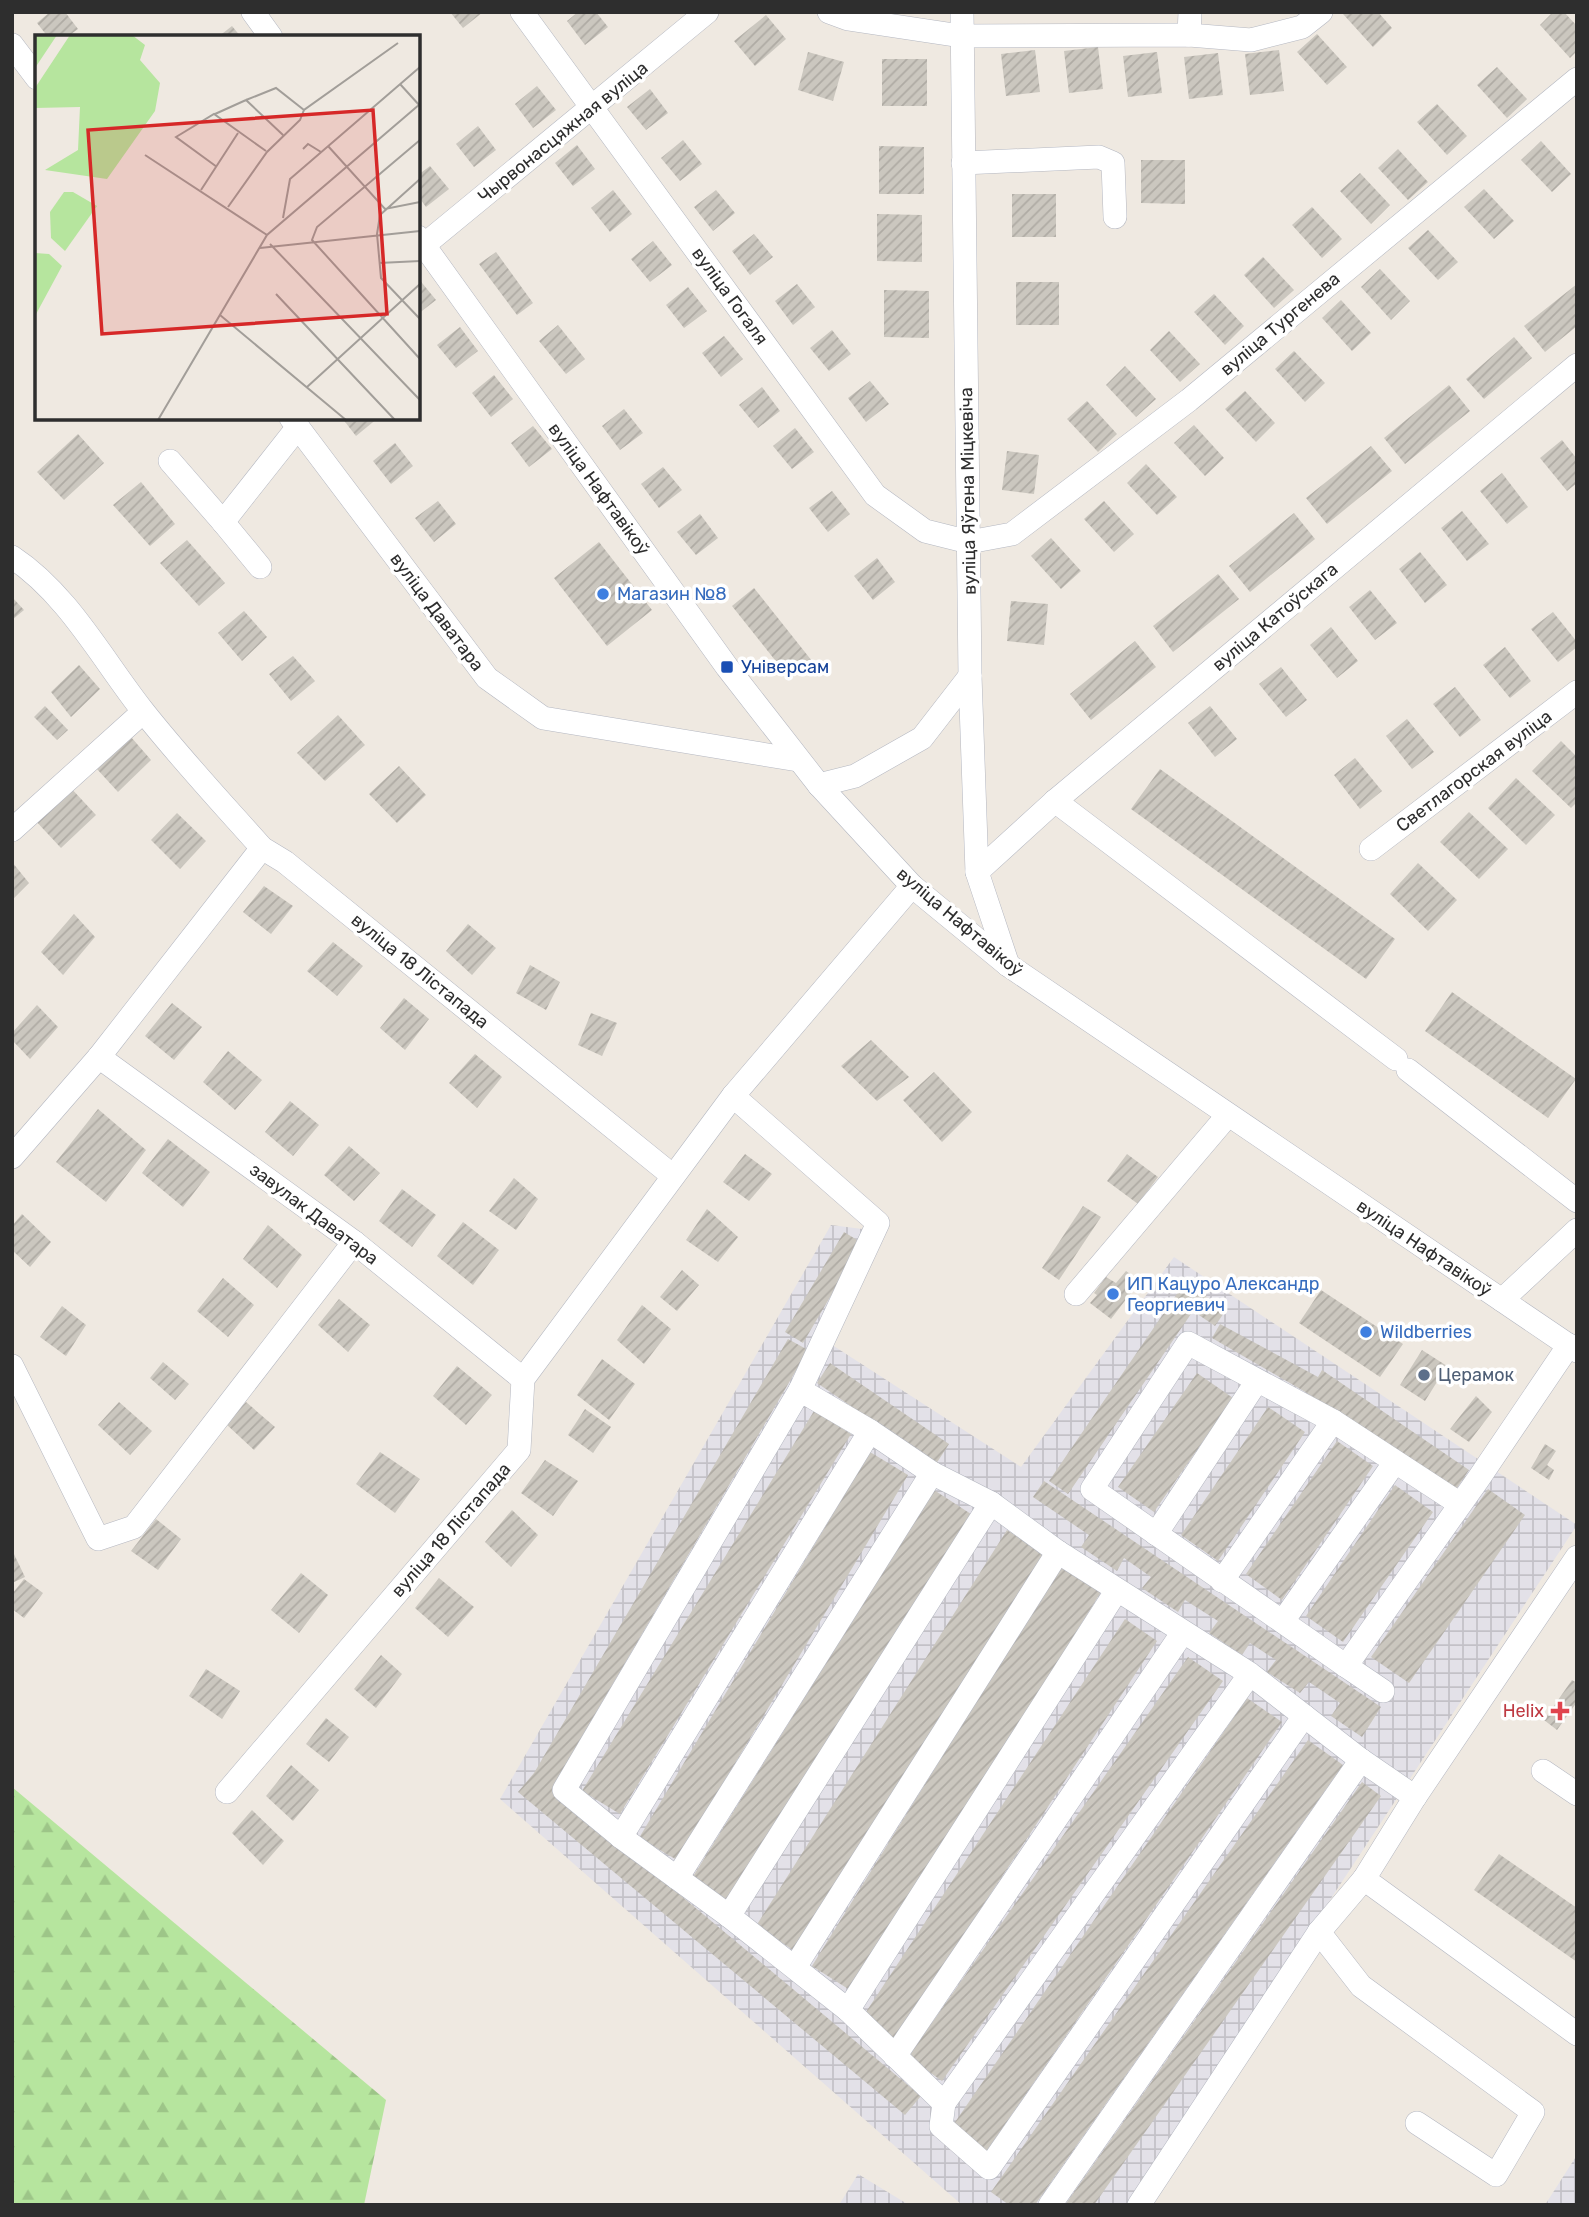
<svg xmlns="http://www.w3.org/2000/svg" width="1589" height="2217" font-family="Rubik,sans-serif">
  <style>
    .industrial { fill: url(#industrial-grid) }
    .forest { fill: url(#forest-firs) }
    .building { fill: url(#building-hatch) }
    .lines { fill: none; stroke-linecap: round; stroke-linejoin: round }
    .minor-casing { stroke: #b4b7c1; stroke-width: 24 }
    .minor { stroke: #fff; stroke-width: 23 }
    .shop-dot { fill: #3f7fe0; stroke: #fff; stroke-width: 2.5 }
    .transit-dot { fill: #1a4fb4; stroke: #fff; stroke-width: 2.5 }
    .service-dot { fill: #5c6f8a; stroke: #fff; stroke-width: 2.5 }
    .health-dot { fill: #e0444e; stroke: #fff; stroke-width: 2.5 }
    .labels { text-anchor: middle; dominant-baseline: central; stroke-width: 7; stroke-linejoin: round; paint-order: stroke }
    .street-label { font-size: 18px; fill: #2e2e2e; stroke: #fff }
    .shop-label { font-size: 18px; fill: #366cbe; stroke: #fff; text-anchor: start }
    .transit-label { font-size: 18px; fill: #164399; stroke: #fff; text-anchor: start }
    .service-label { font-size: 18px; fill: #4e5e75; stroke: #fff; text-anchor: start }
    .health-label { font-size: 18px; fill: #be3a42; stroke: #fff; text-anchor: end }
    .inset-road { fill: none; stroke: #a29e99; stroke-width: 2 }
    .view { fill: #d62828; fill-opacity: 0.15; stroke: #d62828; stroke-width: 3.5 }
    .inset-edge { fill: none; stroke: #2e2e2e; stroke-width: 3.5 }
  </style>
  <defs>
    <pattern id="industrial-grid" width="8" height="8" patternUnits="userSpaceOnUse" patternTransform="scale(1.75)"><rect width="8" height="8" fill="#e3e1e8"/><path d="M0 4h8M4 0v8" fill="none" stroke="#c3c1c7"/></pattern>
    <pattern id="forest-firs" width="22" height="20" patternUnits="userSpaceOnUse" patternTransform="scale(1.75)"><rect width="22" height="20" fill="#b6e59e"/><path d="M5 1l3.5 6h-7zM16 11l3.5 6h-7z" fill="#9dc588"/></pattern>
    <pattern id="building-hatch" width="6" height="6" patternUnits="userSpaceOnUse" patternTransform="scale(1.75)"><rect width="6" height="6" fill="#cbc7bf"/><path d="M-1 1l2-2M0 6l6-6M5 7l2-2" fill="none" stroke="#afaba4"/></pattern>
  </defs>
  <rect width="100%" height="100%" fill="#efe9e1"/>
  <g class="industrial">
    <path d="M831 1225 886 1232 826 1341 1021 1467 1174 1257 1577 1525 1129 2205H962L500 1799Z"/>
    <path d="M1577 2155V2205H1545Z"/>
    <path d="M858 2174 909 2205H839Z"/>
  </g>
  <path class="forest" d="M12 1787 386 2100 364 2205H12Z"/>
  <g class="building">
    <path d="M50 12H65L78 29 67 37H48L37 23Z"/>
    <path d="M450 12H483L463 28Z"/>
    <path d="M578 12H596L608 27 585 45 567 21Z"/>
    <path d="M1344 12H1378L1392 28 1373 47 1343 14Z"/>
    <path d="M1553 12H1564L1577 26V51L1570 58 1540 25Z"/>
    <path d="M766 15 786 39 755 66 734 41Z"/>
    <path d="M232 26 241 37H218Z"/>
    <path d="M1317 34 1347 67 1327 85 1297 52Z"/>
    <path d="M1098 47 1103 89 1069 93 1064 51Z"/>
    <path d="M1035 50 1040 92 1006 96 1001 54Z"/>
    <path d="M1279 50 1284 91 1250 95 1245 54Z"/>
    <path d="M808 52 844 62 833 101 798 90Z"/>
    <path d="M1157 52 1162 93 1128 97 1123 56Z"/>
    <path d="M1218 53 1223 95 1189 99 1184 57Z"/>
    <rect x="882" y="59" width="45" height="47"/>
    <path d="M1497 67 1527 99 1507 118 1477 85Z"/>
    <path d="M537 86 556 110 533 128 515 104Z"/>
    <path d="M650 89 668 113 646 130 627 107Z"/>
    <path d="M1437 104 1467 136 1447 155 1417 122Z"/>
    <path d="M478 126 496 150 474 167 456 144Z"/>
    <path d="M683 140 702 164 680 181 661 158Z"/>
    <path d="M1541 141 1571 174 1552 192 1521 160Z"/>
    <path d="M577 145 595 169 573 186 555 163Z"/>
    <path d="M879 146 924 147V194H879Z"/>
    <path d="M1398 149 1428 182 1408 200 1378 168Z"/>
    <path d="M1141 160H1185V204L1141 203Z"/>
    <path d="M430 166 449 189 426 207 418 196V175Z"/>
    <path d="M1360 173 1390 205 1371 224 1340 191Z"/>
    <path d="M1484 189 1514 221 1494 239 1464 207Z"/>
    <path d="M613 190 632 214 610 232 591 208Z"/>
    <path d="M716 190 735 213 713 231 694 207Z"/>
    <rect x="1012" y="194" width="44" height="43"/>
    <path d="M1312 207 1342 239 1322 258 1292 225Z"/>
    <path d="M877 214 922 215V262L877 261Z"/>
    <path d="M1428 230 1458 262 1438 280 1408 248Z"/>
    <path d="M754 234 773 257 750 275 732 251Z"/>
    <path d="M653 241 672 265 650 282 631 259Z"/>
    <path d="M496 252 533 303 517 315 479 264Z"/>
    <path d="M1263 257 1294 290 1274 308 1244 275Z"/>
    <path d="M1380 269 1410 301 1391 320 1361 287Z"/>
    <path d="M418 278 436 300 418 314Z"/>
    <rect x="1016" y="282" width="43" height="43"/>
    <path d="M797 284 815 307 793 325 775 301Z"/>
    <path d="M1577 284V326L1545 352 1524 326Z"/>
    <path d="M688 287 707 311 684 328 666 305Z"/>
    <path d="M884 290 929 291V338L884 337Z"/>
    <path d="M1214 294 1244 326 1225 345 1194 312Z"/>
    <path d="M1341 300 1371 333 1352 351 1322 318Z"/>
    <path d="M558 325 585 359 566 374 539 341Z"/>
    <path d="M460 327 478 351 456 368 437 345Z"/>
    <path d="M832 330 851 354 829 371 810 348Z"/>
    <path d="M1169 331 1200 364 1180 382 1150 350Z"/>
    <path d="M724 336 743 359 721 377 702 353Z"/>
    <path d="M1514 337 1532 358 1484 399 1466 379Z"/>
    <path d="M1294 351 1325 383 1305 402 1275 369Z"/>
    <path d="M1125 366 1156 399 1136 417 1106 385Z"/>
    <path d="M494 375 513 399 491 417 472 393Z"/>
    <path d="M870 381 889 404 866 422 848 398Z"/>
    <path d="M1449 385 1470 411 1405 464 1384 438Z"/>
    <path d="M762 387 780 411 758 428 739 405Z"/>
    <path d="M1245 391 1275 423 1256 442 1225 409Z"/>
    <path d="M1087 401 1117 434 1098 452 1067 419Z"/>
    <path d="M624 409 643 433 620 450 602 426Z"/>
    <path d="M342 418H378L356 436Z"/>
    <path d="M1194 425 1224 458 1205 476 1174 443Z"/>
    <path d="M533 426 552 449 529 467 511 443Z"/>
    <path d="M795 428 814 452 792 469 773 446Z"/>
    <path d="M78 434 104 463 64 500 37 472Z"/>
    <path d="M1562 440 1577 459V483L1567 491 1540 458Z"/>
    <path d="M395 443 413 466 391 484 373 461Z"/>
    <path d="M1371 446 1392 471 1327 524 1306 498Z"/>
    <path d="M1007 451 1039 455 1034 494 1002 490Z"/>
    <path d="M1146 464 1177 497 1157 515 1127 483Z"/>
    <path d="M663 467 682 490 659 508 641 484Z"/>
    <path d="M1502 473 1528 507 1507 524 1480 491Z"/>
    <path d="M141 482 175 524 150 546 113 505Z"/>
    <path d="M832 491 850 514 828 532 809 508Z"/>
    <path d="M438 501 456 524 434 542 415 518Z"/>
    <path d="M1104 501 1134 534 1114 552 1084 519Z"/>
    <path d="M1462 511 1489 544 1467 561 1441 528Z"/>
    <path d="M1294 513 1315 539 1250 592 1229 566Z"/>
    <path d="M700 514 718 538 696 555 677 532Z"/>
    <path d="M1051 538 1081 571 1061 589 1031 556Z"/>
    <path d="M187 540 225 583 199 606 160 563Z"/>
    <path d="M599 542 652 610 607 646 554 578Z"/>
    <path d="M1420 552 1447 585 1425 603 1399 569Z"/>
    <path d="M877 558 895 582 873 600 854 576Z"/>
    <path d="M1218 574 1239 599 1173 652 1153 626Z"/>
    <path d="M754 588 812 661 790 679 732 606Z"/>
    <path d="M1370 590 1397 623 1375 640 1349 607Z"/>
    <path d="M12 597 24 610 12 620Z"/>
    <path d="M1011 601 1048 604 1044 645 1007 641Z"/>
    <path d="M244 611 267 637 242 661 218 633Z"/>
    <path d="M1553 612 1577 642V647L1558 662 1531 629Z"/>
    <path d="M1331 627 1358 661 1337 678 1310 645Z"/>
    <path d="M1135 641 1156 667 1091 720 1070 694Z"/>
    <path d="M1505 647 1531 681 1510 698 1483 665Z"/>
    <path d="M293 656 315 681 291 701 269 674Z"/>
    <path d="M79 665 100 689 71 717 51 692Z"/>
    <path d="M1281 667 1307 700 1286 717 1259 684Z"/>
    <path d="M1455 687 1481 720 1460 737 1433 704Z"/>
    <path d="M45 706 68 730 57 740 34 717Z"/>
    <path d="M1210 706 1237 739 1215 757 1188 723Z"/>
    <path d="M338 715 365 745 325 781 297 753Z"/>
    <path d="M1407 719 1434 752 1412 769 1386 736Z"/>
    <path d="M131 737 151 760 118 792 96 768Z"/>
    <path d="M1561 741 1577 757V802L1571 808 1532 771Z"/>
    <path d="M1355 758 1382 791 1360 809 1334 775Z"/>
    <path d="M399 766 426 795 397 823 369 794Z"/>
    <path d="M1160 769 1395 939 1366 979 1131 809Z"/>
    <path d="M1516 778 1555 815 1526 845 1488 808Z"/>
    <path d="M69 786 96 815 61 848 33 818Z"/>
    <path d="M1469 812 1508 849 1479 879 1440 842Z"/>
    <path d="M177 813 206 841 180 869 151 840Z"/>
    <path d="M12 862 29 883 12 900Z"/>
    <path d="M1418 863 1457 900 1428 931 1390 894Z"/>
    <path d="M264 886 293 906 271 934 243 912Z"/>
    <path d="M74 914 95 937 63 975 41 952Z"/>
    <path d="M468 924 496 948 472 975 446 951Z"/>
    <path d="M333 942 363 966 337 996 307 971Z"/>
    <path d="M530 965 560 982 546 1010 516 993Z"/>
    <path d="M1452 992 1576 1079 1548 1118 1425 1031Z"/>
    <path d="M404 998 429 1019 405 1050 380 1028Z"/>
    <path d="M172 1003 202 1027 174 1060 145 1036Z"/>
    <path d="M37 1005 58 1027 30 1059 12 1040V1033Z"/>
    <path d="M591 1013 617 1023 602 1056 578 1045Z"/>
    <path d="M871 1040 909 1077 877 1101 841 1066Z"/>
    <path d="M228 1051 262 1080 235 1110 203 1082Z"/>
    <path d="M475 1054 502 1077 477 1108 449 1083Z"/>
    <path d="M934 1072 972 1112 942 1142 903 1100Z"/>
    <path d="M290 1101 319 1125 293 1156 265 1132Z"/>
    <path d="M98 1109 146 1150 106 1202 56 1162Z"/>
    <path d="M168 1139 210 1172 183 1207 142 1173Z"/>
    <path d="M349 1146 380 1173 354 1201 324 1175Z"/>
    <path d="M745 1154 772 1174 749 1201 723 1182Z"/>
    <path d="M1127 1154 1158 1177 1138 1204 1107 1181Z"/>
    <path d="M514 1178 538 1199 516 1230 489 1211Z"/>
    <path d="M402 1189 436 1215 412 1247 379 1221Z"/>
    <path d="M1083 1206 1101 1217 1059 1280 1042 1268Z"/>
    <path d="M707 1209 738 1237 718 1262 686 1240Z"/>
    <path d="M22 1214 51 1242 30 1267 12 1250V1226Z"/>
    <path d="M463 1222 499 1250 473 1285 437 1256Z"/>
    <path d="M268 1225 302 1255 277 1288 243 1259Z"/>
    <path d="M844 1232 862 1243 803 1343 785 1332Z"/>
    <path d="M682 1270 699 1285 677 1311 660 1297Z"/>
    <path d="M1126 1271 1140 1281 1111 1319 1090 1303 1097 1295 1094 1293 1106 1277 1116 1283Z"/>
    <path d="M223 1278 254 1305 228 1337 197 1311Z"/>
    <path d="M1185 1282 1226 1310 1215 1326 1193 1311 1068 1494 1049 1481Z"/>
    <path d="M1321 1290 1403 1344 1380 1377 1299 1323Z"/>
    <path d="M339 1299 370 1325 348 1352 318 1325Z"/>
    <path d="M642 1305 671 1329 644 1364 617 1340Z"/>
    <path d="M62 1306 86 1325 66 1356 40 1337Z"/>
    <path d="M1220 1324 1318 1377 1322 1370 1469 1470 1455 1491 1307 1393 1212 1338Z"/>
    <path d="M788 1339 808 1350 552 1788 921 2096 905 2115 518 1792 534 1773Z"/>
    <path d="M1422 1350 1447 1366 1425 1401 1400 1385Z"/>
    <path d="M602 1359 635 1384 609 1420 577 1395Z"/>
    <path d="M163 1362 189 1384 175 1400 150 1378Z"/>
    <path d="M830 1363 949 1444 936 1464 817 1383Z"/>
    <path d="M457 1366 492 1395 466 1425 433 1396Z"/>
    <path d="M1197 1373 1233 1398 1154 1512 1118 1487Z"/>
    <path d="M1476 1396 1492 1412 1469 1442 1450 1429Z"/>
    <path d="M119 1402 152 1431 130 1455 98 1425Z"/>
    <path d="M246 1402 275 1427 254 1450 226 1424Z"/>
    <path d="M1268 1407 1305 1432 1218 1561 1181 1535Z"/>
    <path d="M585 1409 611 1427 593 1453 568 1435Z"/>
    <path d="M814 1411 851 1434 620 1814 582 1791Z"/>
    <path d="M1337 1441 1373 1466 1282 1600 1246 1574Z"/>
    <path d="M1545 1444 1556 1451 1547 1465 1554 1470 1549 1480 1531 1468Z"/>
    <path d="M380 1452 420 1479 395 1513 356 1484Z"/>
    <path d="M870 1452 908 1475 677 1860 639 1838Z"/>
    <path d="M545 1460 578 1481 553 1516 521 1493Z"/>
    <path d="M1044 1481 1381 1707 1362 1737 1331 1716 1340 1703 1309 1682 1300 1693 1267 1672 1276 1660 1250 1643 1242 1655 1209 1633 1218 1621 1185 1600 1178 1612 1142 1588 1151 1577 1124 1558 1117 1571 1081 1547 1089 1535 1033 1497Z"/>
    <path d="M1395 1485 1433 1512 1343 1642 1306 1616Z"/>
    <path d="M1488 1489 1525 1515 1409 1683 1371 1657Z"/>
    <path d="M934 1490 974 1516 732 1903 692 1878Z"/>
    <path d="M512 1510 538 1535 511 1567 485 1542Z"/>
    <path d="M156 1519 181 1539 158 1570 131 1551Z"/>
    <path d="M1007 1530 1044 1554 793 1950 756 1926Z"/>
    <path d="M12 1550 25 1577 12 1583Z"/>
    <path d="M1060 1567 1101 1592 853 1992 812 1966Z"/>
    <path d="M301 1573 328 1595 299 1633 271 1610Z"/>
    <path d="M439 1578 474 1607 448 1637 415 1608Z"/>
    <path d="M24 1579 43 1593 24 1618 12 1609V1594Z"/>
    <path d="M1125 1619 1157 1641 895 2039 862 2018Z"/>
    <path d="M381 1655 402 1674 376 1708 354 1689Z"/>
    <path d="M1188 1657 1223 1681 942 2081 908 2057Z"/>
    <path d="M206 1669 240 1691 222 1719 189 1696Z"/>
    <path d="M1572 1680 1577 1683V1702L1557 1730 1544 1720Z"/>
    <path d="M1247 1698 1282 1722 986 2152 951 2128Z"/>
    <path d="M326 1718 349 1737 329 1762 306 1744Z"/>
    <path d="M1308 1740 1343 1765 1035 2205H1009L991 2192Z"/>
    <path d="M291 1765 319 1790 293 1821 266 1796Z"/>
    <path d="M1362 1782 1381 1796 1094 2205H1065Z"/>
    <path d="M252 1810 284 1841 263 1865 232 1833Z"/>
    <path d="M1499 1854 1577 1908V1962L1474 1890Z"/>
  </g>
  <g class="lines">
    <g class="minor-casing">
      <g id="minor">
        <path d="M253 12 271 37"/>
        <path d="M522 12 875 495 925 531 969 542 1012 534 1189 400 1577 79"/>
        <path d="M829 12 848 19 961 36 1189 35 1251 40 1302 27 1321 12"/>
        <path d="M962 12 970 676 977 872 1008 965"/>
        <path d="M1189 35 1190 12"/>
        <path d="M12 45 37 78"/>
        <path d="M963 163 1099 157 1113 163 1115 217"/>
        <path d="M418 237 727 667 819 785 912 886 1008 965 1577 1351"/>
        <path d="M418 250 707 12"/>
        <path d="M291 418 487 678 543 718 798 760"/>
        <path d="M170 461 223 522"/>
        <path d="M12 557C68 594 102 659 143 711 180 758 222 803 262 848L285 862 673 1176"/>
        <path d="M260 567 223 522 298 427"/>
        <path d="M819 785 855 776 922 738 970 676"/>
        <path d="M1055 801 1396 1059"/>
        <path d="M12 830 143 712"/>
        <path d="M1371 849 1577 692"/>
        <path d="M977 872 1055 801 1577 365"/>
        <path d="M99 1057 354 1242 523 1379"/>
        <path d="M1408 1070 1577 1201"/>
        <path d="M733 1096 878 1223 800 1390"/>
        <path d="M12 1157 99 1057 262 848"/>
        <path d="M1076 1294 1228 1115"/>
        <path d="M1502 1300 1577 1230"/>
        <path d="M12 1366 98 1539 134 1527 354 1242"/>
        <path d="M1460 1504 1333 1421 1188 1343 1092 1489 1346 1666 1479 1478 1569 1345"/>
        <path d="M1156 1534 1257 1381"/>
        <path d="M1577 1557 1415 1797 1364 1879 1577 2034"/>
        <path d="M1222 1581 1333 1421"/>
        <path d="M1283 1621 1395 1462"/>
        <path d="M1346 1666 1383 1691"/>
        <path d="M1250 1674 944 2103 848 2010 729 1916 621 1837 564 1790 800 1390 870 1431 932 1473 991 1503 1058 1552 1250 1674 1361 1760 1415 1797"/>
        <path d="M1543 1771 1577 1794"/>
        <path d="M227 1792 519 1450 523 1379 733 1096 912 886"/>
        <path d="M621 1837 870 1431"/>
        <path d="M677 1878 932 1473"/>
        <path d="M729 1916 991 1503"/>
        <path d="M1319 1932 1361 1986 1533 2112 1496 2175 1417 2123"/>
        <path d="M795 1967 1058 1552"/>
        <path d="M848 2010 1117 1590"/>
        <path d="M895 2056 1183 1632"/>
        <path d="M944 2103 941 2126 989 2168 1304 1716"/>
        <path d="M1050 2205 1361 1760"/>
        <path d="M1139 2205 1319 1932 1364 1879"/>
      </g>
    </g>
    <use href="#minor" class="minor"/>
  </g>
  <g class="shop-dot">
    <circle cx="603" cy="594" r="7"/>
    <circle cx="1113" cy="1294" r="7"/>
    <circle cx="1366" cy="1332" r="7"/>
  </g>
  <rect class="transit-dot" x="720" y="660" width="14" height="14" rx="3.5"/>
  <circle class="service-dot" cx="1424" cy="1375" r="7"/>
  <path class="health-dot" d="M1556.5 1700.5h7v7h7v7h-7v7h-7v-7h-7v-7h7z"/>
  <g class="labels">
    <g class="street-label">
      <text transform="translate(563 132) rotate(-39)">Чырвонасцяжная вуліца</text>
      <text transform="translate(730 296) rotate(54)">вуліца Гогаля</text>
      <text transform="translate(1280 324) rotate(-40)">вуліца Тургенева</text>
      <text transform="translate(599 489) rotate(54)">вуліца Нафтавікоў</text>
      <text transform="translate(968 491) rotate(-91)">вуліца Яўгена Міцкевіча</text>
      <text transform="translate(437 612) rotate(53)">вуліца Даватара</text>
      <text transform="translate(1275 617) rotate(-40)">вуліца Катоўскага</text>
      <text transform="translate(1474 771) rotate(-37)">Светлагорская вуліца</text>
      <text transform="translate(960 922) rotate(40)">вуліца Нафтавікоў</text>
      <text transform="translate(420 971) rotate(39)">вуліца 18 Лістапада</text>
      <text transform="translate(314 1214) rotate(37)">завулак Даватара</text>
      <text transform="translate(1424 1248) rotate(34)">вуліца Нафтавікоў</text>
      <text transform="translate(451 1530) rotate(-49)">вуліца 18 Лістапада</text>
    </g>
    <g class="shop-label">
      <text x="617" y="594">Магазин №8</text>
      <text x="1127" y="1284">ИП Кацуро Александр<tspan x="1127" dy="21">Георгиевич</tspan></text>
      <text x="1380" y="1332">Wildberries</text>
    </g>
    <g class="transit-label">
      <text x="741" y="667">Універсам</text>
    </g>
    <g class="service-label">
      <text x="1438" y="1375">Церамок</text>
    </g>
    <g class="health-label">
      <text x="1544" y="1711">Helix</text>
    </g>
  </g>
  <g transform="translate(35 35)">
    <rect width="385" height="385" fill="#efe9e1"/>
    <path d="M29 157H38L62 171 30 216 16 203 15 177Z" fill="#b6e59e"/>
    <path d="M0 0H22L0 33ZM35 0H97L110 10 105 25 125 48 120 76 72 144 10 135 43 115 45 72 0 73V53ZM0 218 14 219 27 231 0 281Z" fill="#b6e59e"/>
    <path class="inset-road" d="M365 49 385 71M211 65 241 53 269 75M180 79 211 65 248 100M385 105 282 192 277 205 385 324M293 111 350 174 385 167M268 114 273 109 286 117M110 120 232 200M182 132 141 102 179 79 231 116M385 144 345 180 342 199 346 243 385 284M166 155 203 98M193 172 232 117 265 85 269 75 363 8M248 183 255 144 385 32M235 209 385 365M225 213 385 196M344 228 385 226M241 259 360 385M185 280 311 385M272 352 385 249M123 385 232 200 385 69"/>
    <path class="view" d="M338 75 352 279 67 299 53 95Z"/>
    <rect width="385" height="385" class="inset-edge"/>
  </g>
  <rect width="1589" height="2217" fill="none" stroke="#2e2e2e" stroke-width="28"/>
</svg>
